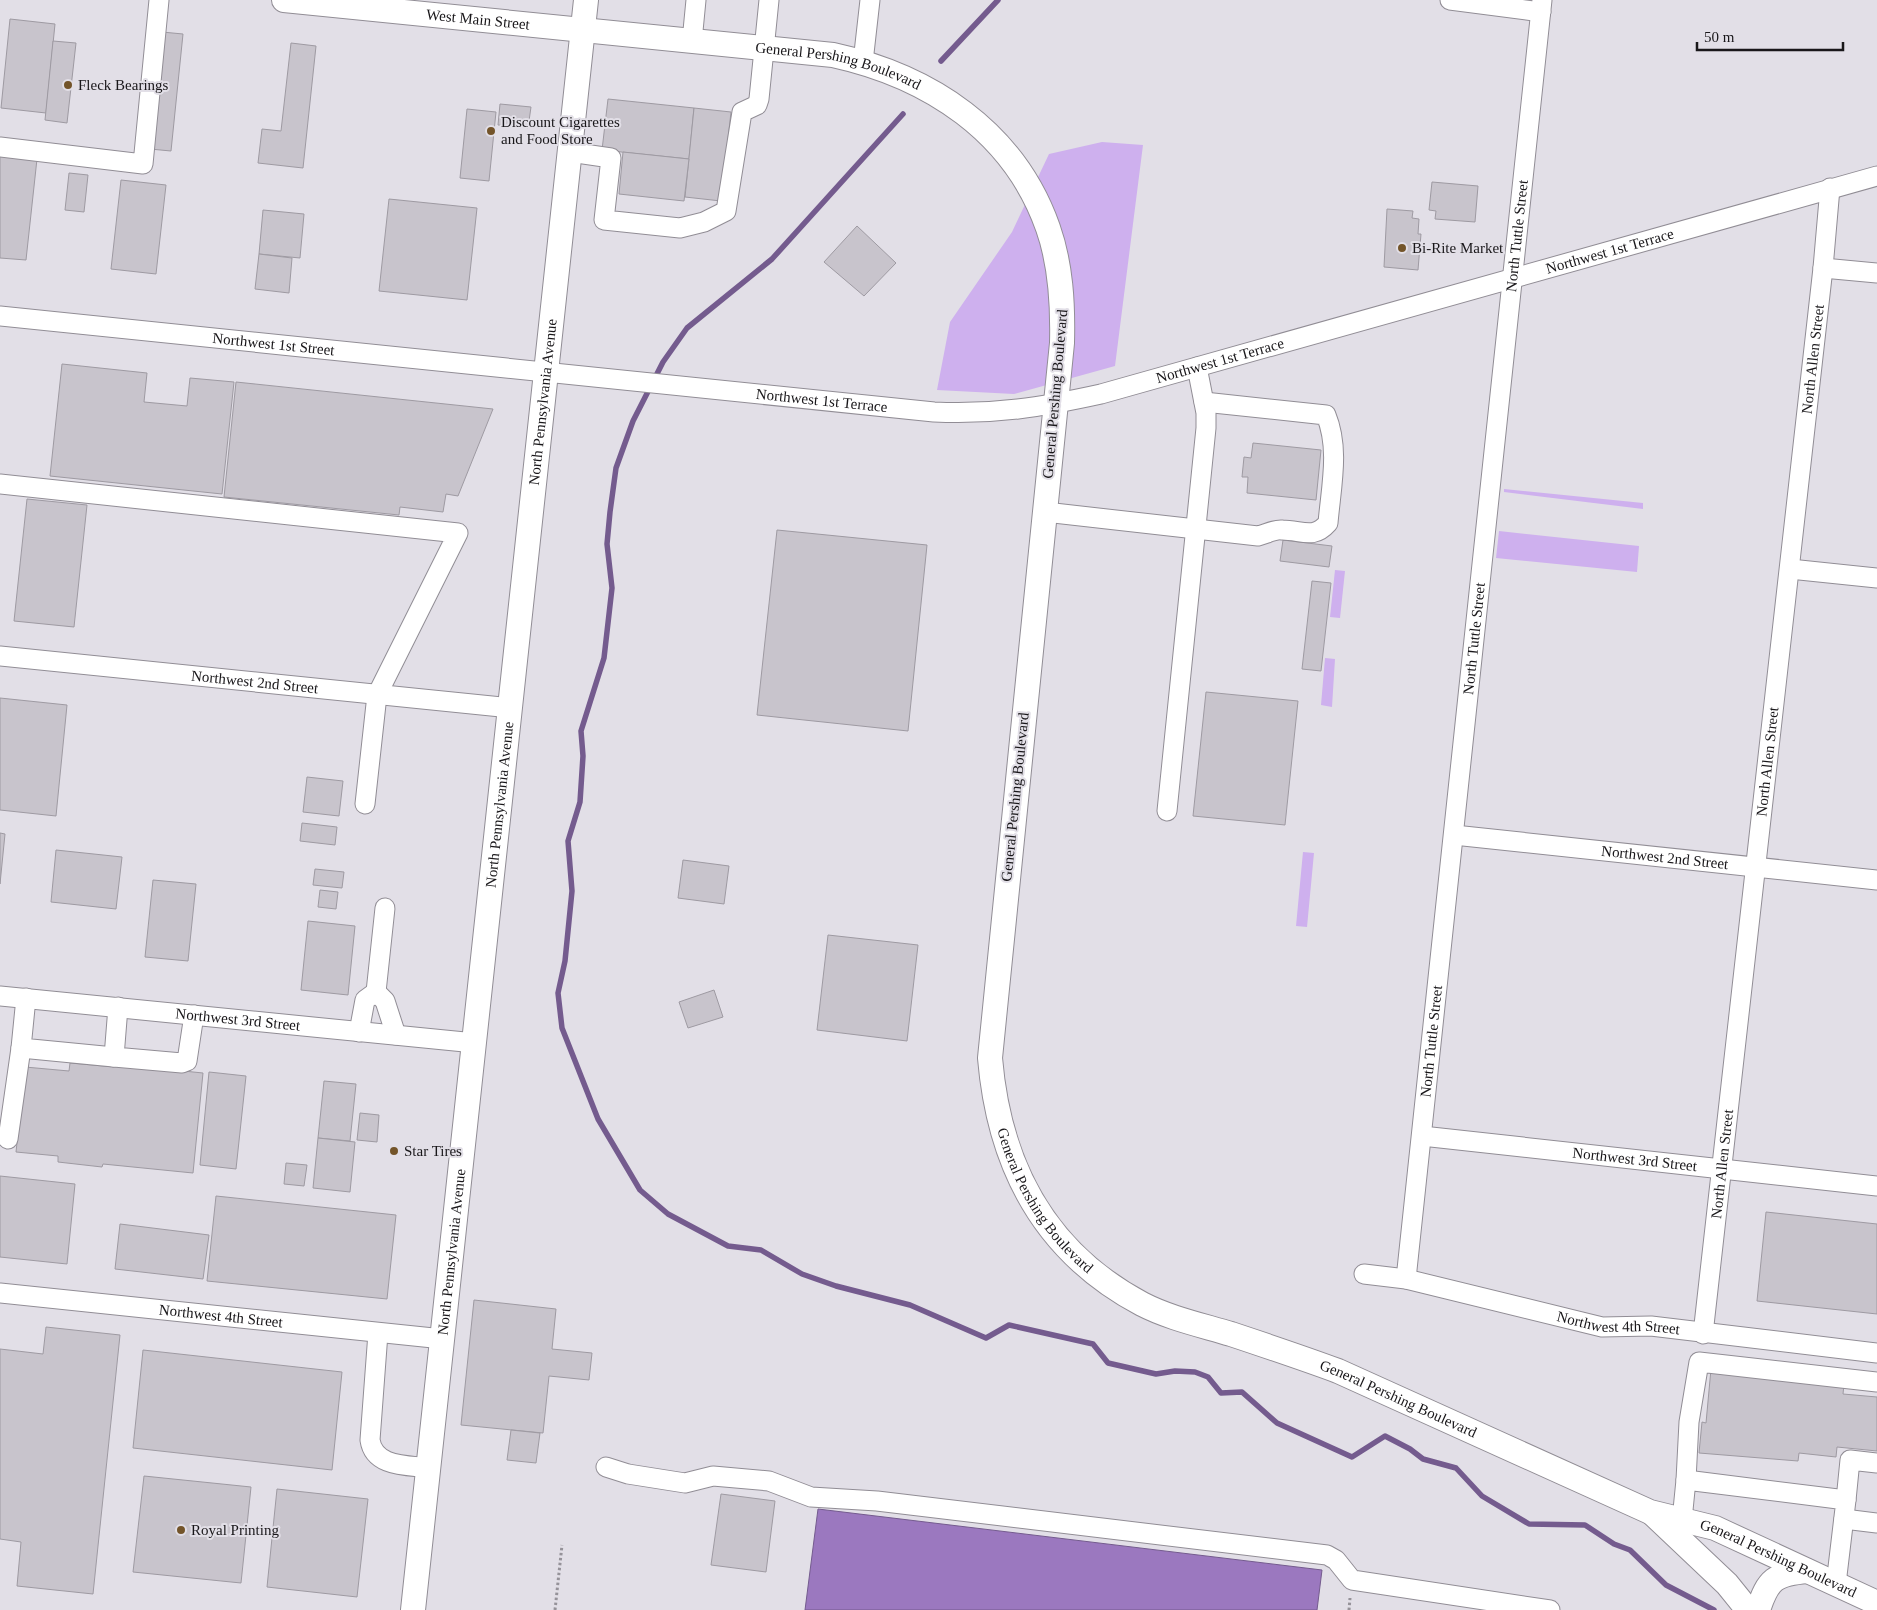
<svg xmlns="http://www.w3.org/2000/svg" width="1877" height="1610" font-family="Georgia,serif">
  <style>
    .green { fill: #ceb0ee }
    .water { fill: #9b78bf; stroke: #745b8e }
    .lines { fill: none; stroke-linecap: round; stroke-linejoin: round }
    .stream { stroke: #745b8e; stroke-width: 5.5 }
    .building { fill: #c8c4cc; stroke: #9e9aa2 }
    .minor-casing { stroke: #918d95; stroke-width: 21 }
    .major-casing { stroke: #918d95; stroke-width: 26 }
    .path { stroke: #959299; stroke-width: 3; stroke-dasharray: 2.5 2.5; stroke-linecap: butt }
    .minor { stroke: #fff; stroke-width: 19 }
    .major { stroke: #fff; stroke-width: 24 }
    .poi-dot { fill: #735429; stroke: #e2dfe7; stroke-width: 2 }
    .labels { text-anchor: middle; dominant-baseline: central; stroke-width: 4; stroke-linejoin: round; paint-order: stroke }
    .street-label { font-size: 15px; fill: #19171a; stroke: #e2dfe7 }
    .poi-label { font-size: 15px; fill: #19171a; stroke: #e2dfe7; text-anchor: start }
  </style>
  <rect width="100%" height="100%" fill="#e2dfe7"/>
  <g class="green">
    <path d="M1102 142 1143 145 1115 366 1014 394 937 390 950 322 1012 232 1049 154Z"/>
    <path d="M1504 489 1643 503V509L1504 492Z"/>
    <path d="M1499 531 1639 546 1637 572 1496 558Z"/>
    <path d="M1335 570 1345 571 1340 618 1330 617Z"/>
    <path d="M1325 658 1335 659 1332 707 1321 705Z"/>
    <path d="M1303 852 1314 853 1307 927 1296 926Z"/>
  </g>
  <path class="water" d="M818 1509 1322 1570 1317 1610H805Z"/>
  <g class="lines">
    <g class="stream">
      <path d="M941 61 998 0"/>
      <path d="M903 114 772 259 687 328 663 362 633 421 616 468 610 512 607 544 612 588 604 658 581 731 583 756 580 802 568 841 572 891 565 961 558 993 562 1028 598 1119 640 1190 668 1214 728 1246 761 1250 802 1274 836 1286 910 1305 986 1338 1009 1325 1093 1344 1108 1363 1156 1374 1175 1371 1195 1372 1208 1377 1221 1393 1242 1392 1277 1423 1352 1457 1385 1436 1410 1449 1423 1459 1456 1468 1482 1496 1529 1524 1585 1525 1614 1544 1630 1550 1666 1585 1714 1610"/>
    </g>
  </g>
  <g class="building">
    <path d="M10 19 55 24 46 113 1 108Z"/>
    <path d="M162 32 183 34 171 151 150 149Z"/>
    <path d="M53 41 76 43 67 123 45 120Z"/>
    <path d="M291 43 316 46 303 168 258 163 262 129 281 131Z"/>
    <path d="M608 99 694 108 689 159 602 150Z"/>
    <path d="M500 104 531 107 528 128 498 125Z"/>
    <path d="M694 108 731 112 721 201 685 197Z"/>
    <path d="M467 109 496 112 489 181 460 178Z"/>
    <path d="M623 152 689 159 684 201 619 194Z"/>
    <path d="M0 155 37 159 26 260 0 258Z"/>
    <path d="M69 173 88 175 84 212 65 210Z"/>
    <path d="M121 180 166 185 156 274 111 269Z"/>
    <path d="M1432 182 1478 186 1475 222 1435 219 1436 211 1429 210Z"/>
    <path d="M389 199 477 208 467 300 379 291Z"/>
    <path d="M1387 209 1413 211 1412 218 1419 219 1418 234H1421L1418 270 1384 267Z"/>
    <path d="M263 210 304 214 300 258 259 254Z"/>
    <path d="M857 226 896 263 864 296 824 262Z"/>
    <path d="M259 254 292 258 289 293 255 289Z"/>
    <path d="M62 364 147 373 144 402 187 406 190 378 234 382 222 494 50 476Z"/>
    <path d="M236 382 493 409 458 496 446 494 443 512 400 507 399 515 224 497Z"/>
    <path d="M1253 443 1321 450 1316 500 1247 493 1248 477H1242L1244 457 1251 458Z"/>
    <path d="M27 499 87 505 74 627 14 621Z"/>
    <path d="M777 530 927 545 908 731 757 715Z"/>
    <path d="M1283 540 1332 546 1329 567 1280 561Z"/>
    <path d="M1312 581 1331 583 1321 671 1302 669Z"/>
    <path d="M1206 692 1298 701 1285 825 1193 816Z"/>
    <path d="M0 698 67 705 56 816 0 810Z"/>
    <path d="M307 777 343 781 339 816 303 812Z"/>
    <path d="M302 823 337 827 335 845 300 841Z"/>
    <path d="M0 833 5 834 0 884Z"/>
    <path d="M56 850 122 857 116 909 51 902Z"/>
    <path d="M683 860 729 866 724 904 678 898Z"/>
    <path d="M315 869 344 872 342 888 313 885Z"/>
    <path d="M153 880 196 884 188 961 145 957Z"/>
    <path d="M320 890 338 892 336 909 318 907Z"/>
    <path d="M308 921 355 926 348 995 301 990Z"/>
    <path d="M828 935 918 945 907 1041 817 1030Z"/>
    <path d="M714 990 723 1017 688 1028 679 1002Z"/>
    <path d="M70 1063 114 1067 115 1064 203 1073 193 1173 103 1164 102 1167 58 1162V1156L16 1152 25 1067 69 1071Z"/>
    <path d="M209 1072 246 1076 236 1169 200 1165Z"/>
    <path d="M324 1081 356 1084 350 1141 318 1138Z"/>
    <path d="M360 1113 379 1115 377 1142 357 1140Z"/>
    <path d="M318 1138 355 1142 350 1192 313 1188Z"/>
    <path d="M286 1163 307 1165 304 1186 284 1184Z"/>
    <path d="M0 1176 75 1184 67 1264 0 1257Z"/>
    <path d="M216 1196 396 1215 387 1299 207 1281Z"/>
    <path d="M1766 1212 1877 1224V1314L1757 1301Z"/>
    <path d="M120 1224 209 1235 203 1279 115 1269Z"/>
    <path d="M474 1300 556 1309 552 1349 592 1353 589 1380 549 1376 543 1433 461 1425Z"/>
    <path d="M46 1327 120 1335 93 1594 17 1586 21 1542 0 1539V1349L43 1354Z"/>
    <path d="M143 1350 342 1372 332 1470 133 1448Z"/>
    <path d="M1711 1369 1844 1384 1843 1394 1877 1397V1451L1837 1447 1836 1457 1799 1453 1798 1461 1699 1453 1702 1422 1706 1423Z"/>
    <path d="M511 1430 540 1433 536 1463 507 1460Z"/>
    <path d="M144 1476 251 1487 241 1583 133 1572Z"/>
    <path d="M277 1489 368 1499 357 1597 267 1587Z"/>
    <path d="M721 1494 775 1501 766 1572 711 1565Z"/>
  </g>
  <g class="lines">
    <g class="minor-casing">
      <g id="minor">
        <path d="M1450 0 1541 12"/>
        <path d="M692 41 696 0"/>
        <path d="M863 62 870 0"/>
        <path d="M0 147 143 164 159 0"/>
        <path d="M570 152 611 158 604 220 680 228 704 222 726 211 742 112 757 105 759 99 769 0"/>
        <path d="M1823 268 1877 273"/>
        <path id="s1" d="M0 316 934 412C994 415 1042 407 1101 394L1877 176"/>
        <path d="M0 484 458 533 377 695 365 804"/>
        <path d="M1045 512 1258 536C1266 534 1275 529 1282 530 1302 530 1313 540 1328 523 1331 487 1340 449 1326 415L1204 402"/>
        <path d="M1790 569 1877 578"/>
        <path id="s2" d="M0 656 511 708"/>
        <path d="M1167 811 1206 428V413L1197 367"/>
        <path id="s3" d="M1454 835 1877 880"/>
        <path d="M376 992 385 908"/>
        <path id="s4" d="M0 996 475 1043"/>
        <path d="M26 998 21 1048 114 1057"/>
        <path d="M118 1007 114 1057 182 1063 187 1061 194 1015"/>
        <path d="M359 1032 365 1000 376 992 385 1001 396 1035"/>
        <path id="s5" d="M1422 1136 1877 1186"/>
        <path d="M8 1139 21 1048"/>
        <path id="s6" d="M1364 1274 1406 1279 1602 1327 1651 1326 1877 1353"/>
        <path id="s7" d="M1406 1279 1542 0"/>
        <path id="s8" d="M0 1293 443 1339"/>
        <path d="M378 1333 370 1440C374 1467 406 1465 429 1468"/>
        <path id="s9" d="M1703 1334 1823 268 1830 188"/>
        <path d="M606 1467 628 1474 685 1483 713 1476 769 1481 811 1497 877 1501 1327 1555 1336 1560 1352 1580 1550 1610"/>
        <path d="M1686 1480 1689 1422 1699 1362 1877 1382"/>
        <path d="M1846 1500 1850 1460 1877 1463"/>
        <path d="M1844 1519 1877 1523"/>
        <path d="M1682 1520 1686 1480 1846 1500 1836 1584"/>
      </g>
    </g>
    <g class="major-casing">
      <g id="major">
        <path id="s10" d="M284 0 833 55C929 76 1014 131 1048 228 1061 265 1063 304 1062 343L990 1058C999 1165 1044 1252 1142 1304 1169 1318 1201 1325 1231 1334 1267 1346 1303 1358 1338 1371L1650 1512 1715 1528 1877 1603"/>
        <path d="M1653 1514 1727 1584 1748 1610"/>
        <path id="s11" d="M413 1610 586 0"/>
        <path d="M1758 1610C1768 1579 1775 1574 1807 1571"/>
      </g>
    </g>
    <g class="path">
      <path d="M555 1610 562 1545"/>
      <path d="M1349 1610 1350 1598"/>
    </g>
    <use href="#minor" class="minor"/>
    <use href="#major" class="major"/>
  </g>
  <g class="poi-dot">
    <circle cx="68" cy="85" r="5"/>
    <circle cx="491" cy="131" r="5"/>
    <circle cx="1402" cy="248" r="5"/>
    <circle cx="394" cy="1151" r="5"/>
    <circle cx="181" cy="1530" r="5"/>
  </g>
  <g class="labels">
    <g class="street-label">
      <text stroke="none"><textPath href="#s10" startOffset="195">West Main Street</textPath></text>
      <text stroke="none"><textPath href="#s10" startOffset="559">General Pershing Boulevard</textPath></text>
      <text stroke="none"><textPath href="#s7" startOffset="1049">North Tuttle Street</textPath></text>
      <text stroke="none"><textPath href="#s1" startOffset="1636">Northwest 1st Terrace</textPath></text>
      <text stroke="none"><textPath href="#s1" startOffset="275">Northwest 1st Street</textPath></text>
      <text stroke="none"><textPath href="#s9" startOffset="981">North Allen Street</textPath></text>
      <text stroke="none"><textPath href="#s1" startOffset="1231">Northwest 1st Terrace</textPath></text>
      <text transform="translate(1055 394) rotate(-85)">General Pershing Boulevard</text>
      <text stroke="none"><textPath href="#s1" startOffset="826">Northwest 1st Terrace</textPath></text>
      <text stroke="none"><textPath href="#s11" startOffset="1215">North Pennsylvania Avenue</textPath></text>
      <text stroke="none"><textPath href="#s7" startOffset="644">North Tuttle Street</textPath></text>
      <text stroke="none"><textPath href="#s2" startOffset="256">Northwest 2nd Street</textPath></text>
      <text stroke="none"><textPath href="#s9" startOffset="576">North Allen Street</textPath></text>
      <text transform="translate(1015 797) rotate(-84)">General Pershing Boulevard</text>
      <text stroke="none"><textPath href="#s11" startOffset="810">North Pennsylvania Avenue</textPath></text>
      <text stroke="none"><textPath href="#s3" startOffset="212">Northwest 2nd Street</textPath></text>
      <text stroke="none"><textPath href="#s4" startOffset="239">Northwest 3rd Street</textPath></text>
      <text stroke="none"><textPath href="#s7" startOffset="239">North Tuttle Street</textPath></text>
      <text stroke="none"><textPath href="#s5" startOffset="214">Northwest 3rd Street</textPath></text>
      <text stroke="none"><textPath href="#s9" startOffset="171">North Allen Street</textPath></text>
      <text stroke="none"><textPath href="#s10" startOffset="1832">General Pershing Boulevard</textPath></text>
      <text stroke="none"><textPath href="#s11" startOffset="360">North Pennsylvania Avenue</textPath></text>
      <text stroke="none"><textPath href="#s8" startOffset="222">Northwest 4th Street</textPath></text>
      <text stroke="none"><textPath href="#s6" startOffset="260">Northwest 4th Street</textPath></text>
      <text stroke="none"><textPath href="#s10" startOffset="2252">General Pershing Boulevard</textPath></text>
      <text stroke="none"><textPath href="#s10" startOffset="2665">General Pershing Boulevard</textPath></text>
    </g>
    <g class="poi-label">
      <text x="78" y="85">Fleck Bearings</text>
      <text x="501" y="122">Discount Cigarettes<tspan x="501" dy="17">and Food Store</tspan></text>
      <text x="1412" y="248">Bi-Rite Market</text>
      <text x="404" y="1151">Star Tires</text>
      <text x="191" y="1530">Royal Printing</text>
    </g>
  </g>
  <path d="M1697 42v8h146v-8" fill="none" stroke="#19171a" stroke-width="2.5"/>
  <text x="1704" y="42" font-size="15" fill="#19171a" stroke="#e2dfe7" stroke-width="4" paint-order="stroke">50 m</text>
</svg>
